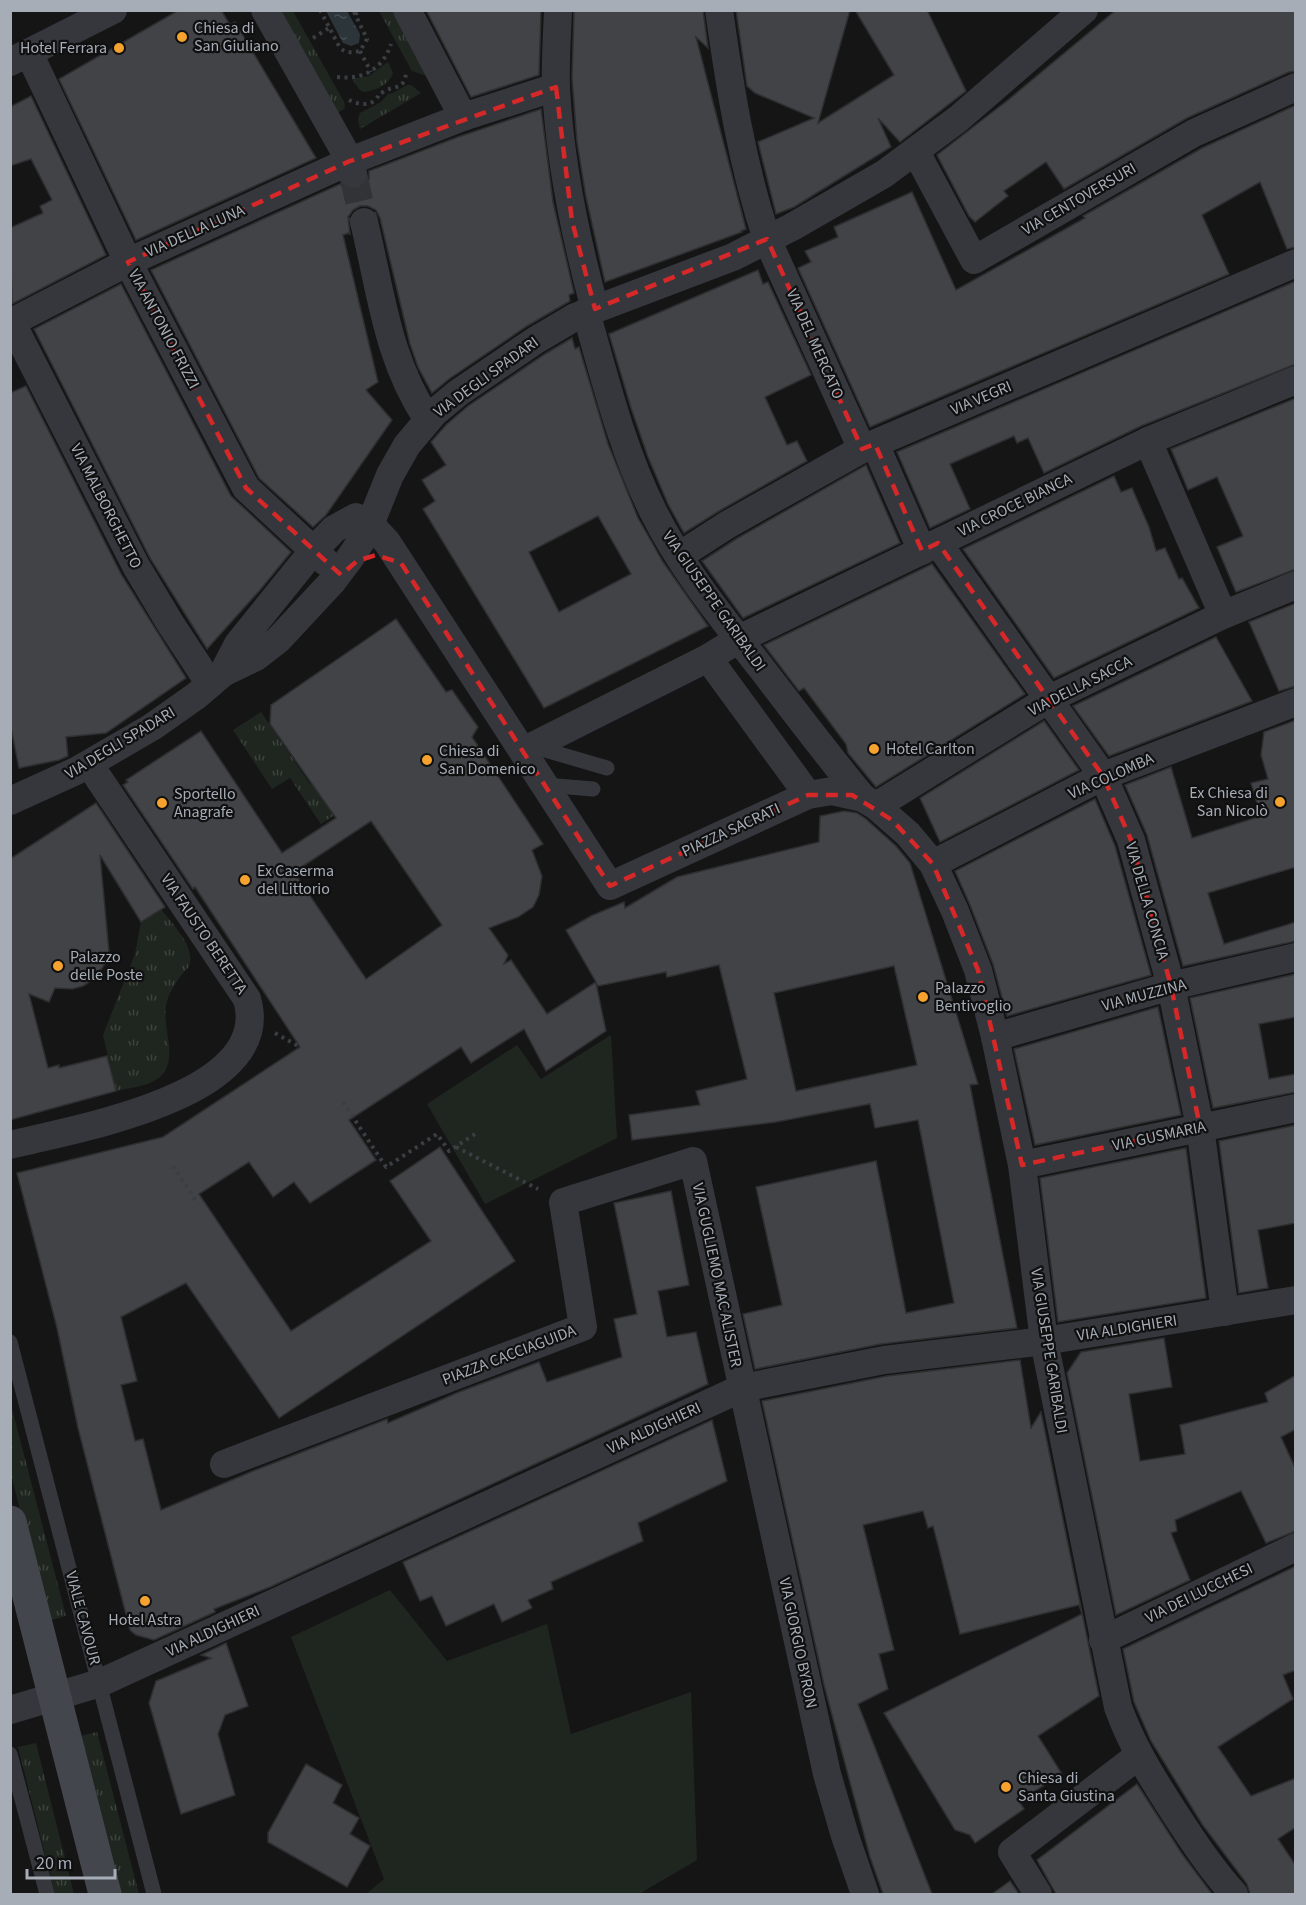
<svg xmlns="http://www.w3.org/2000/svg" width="1306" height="1905" font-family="'Source Sans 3',sans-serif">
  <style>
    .grass { fill: url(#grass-tufts) }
    .garden { fill: #1f261f }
    .water { fill: url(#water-ripples) }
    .building { fill: #414346; stroke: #2f2f32; stroke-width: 1.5; fill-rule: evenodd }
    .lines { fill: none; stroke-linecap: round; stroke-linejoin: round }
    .street-tunnel { stroke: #323336; stroke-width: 28; stroke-dasharray: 28 14; stroke-linecap: butt }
    .path { stroke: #3b3e43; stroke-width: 4; stroke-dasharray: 3 4.5; stroke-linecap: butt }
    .lane { stroke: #35373c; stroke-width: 15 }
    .street { stroke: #35373c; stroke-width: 28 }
    .secondary { stroke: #43464c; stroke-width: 33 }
    .marked { fill: none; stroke: #d62828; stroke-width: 4.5; stroke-dasharray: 12 8; stroke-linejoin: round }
    .poi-dot { fill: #f5a22e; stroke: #101011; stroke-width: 2 }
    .labels { text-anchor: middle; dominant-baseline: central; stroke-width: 4.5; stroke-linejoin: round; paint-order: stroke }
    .poi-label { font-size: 16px; fill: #a6adb7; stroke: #101011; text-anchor: start }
    .street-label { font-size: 16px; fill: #a6adb7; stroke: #101011 }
  </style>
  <defs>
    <pattern id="grass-tufts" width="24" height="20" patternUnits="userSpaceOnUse" patternTransform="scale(1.5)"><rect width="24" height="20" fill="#1f261f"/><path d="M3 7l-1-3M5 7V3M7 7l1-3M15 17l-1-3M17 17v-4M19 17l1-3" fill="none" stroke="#3d433d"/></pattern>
    <pattern id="water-ripples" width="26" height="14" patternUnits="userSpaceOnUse" patternTransform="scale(1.5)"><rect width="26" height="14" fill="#2b353a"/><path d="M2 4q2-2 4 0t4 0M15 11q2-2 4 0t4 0" fill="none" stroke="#475054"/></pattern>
  </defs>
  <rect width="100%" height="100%" fill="#151516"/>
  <g class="grass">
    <path d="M280 11H293L344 102 345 108 338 113Z"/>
    <path d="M379 11H393L430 77 412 71Z"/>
    <path d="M388 62 393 73C389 85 375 91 363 92L359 89 352 79 369 76Z"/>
    <path d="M407 85H411L421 93 360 129 358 119 360 113 381 102 388 94 393 93Z"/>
    <path d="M261 712 310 784 323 776 345 808 321 824 290 778 272 789 233 730Z"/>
    <path d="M161 909C171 923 196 946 189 966 189 967 184 972 183 973 177 981 170 991 167 1001 159 1027 185 1067 152 1082 142 1087 128 1088 116 1091L103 1035 135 954 141 922Z"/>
    <path d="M10 1401 66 1616 48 1621 11 1474Z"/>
    <path d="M97 1732 139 1894H121L80 1736Z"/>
    <path d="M36 1743 74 1894H55L18 1747Z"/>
  </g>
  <g class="garden">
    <path d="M611 1035 617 1138 485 1204 427 1104 517 1045 541 1079Z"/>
    <path d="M390 1590 447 1661 547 1624 571 1734 691 1692 697 1860 639 1894H366L384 1879 291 1637Z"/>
  </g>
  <path class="water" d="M326 11H347L360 34 359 43 351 46 343 43Z"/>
  <g class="building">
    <path d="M179 10H221L230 25 235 22 316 158 136 240 59 79Z"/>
    <path d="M426 10H541L539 75 471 97Z"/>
    <path d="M574 10H703L708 48 696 37 746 229 741 231 742 232 605 282 586 197 577 142 572 78Z"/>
    <path d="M736 10H850L818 123 894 75 855 10H927L966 91 900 142 878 118 891 147 794 207 776 214 758 142 814 118 755 93 747 86Z"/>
    <path d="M1116 10H1296V71L1289 72 1187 118 1064 189 1046 162 1004 191 1008 196 975 222 969 216 937 155 1008 100Z"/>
    <path d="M31 96 106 255 12 304 10 228 43 213 40 206 52 200 31 159 10 166V107Z"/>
    <path d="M1296 105V247L1287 249 1260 182 1202 215 1229 274 870 427 798 268 811 262 805 251 838 237 834 227 912 192 956 290 1085 218 1083 216 1202 148Z"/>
    <path d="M541 109 553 202 574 293 569 295 570 301 527 326 449 379 432 393 418 367 410 344 380 218 376 210 368 206H360L353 210 348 217 350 235 349 233 343 235 378 382 366 390 392 420 326 515 313 527 259 478 151 270 340 184 348 190H357L365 186 369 179V171L458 137Z"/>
    <path d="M758 270 763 284 768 282 811 375 765 397 787 445 797 441 807 461 719 511 684 533 668 504 648 457 631 408 609 334Z"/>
    <path d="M1296 281V364L1141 426 1044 473 1028 438 1017 443 1014 436 950 464 970 509 930 528 897 452Z"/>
    <path d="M121 284 231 496 291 552 260 590 207 649 150 558 34 329Z"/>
    <path d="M572 338 575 349 579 347 608 444 638 518 663 562 708 626 544 708 423 509 435 501 422 480 446 465 431 442 446 425 468 406 545 354ZM598 516 631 574 559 612 529 552Z"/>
    <path d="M26 386 121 574 186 678 106 733 66 737 68 756 59 760 19 768 10 723V393Z"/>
    <path d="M1296 398V569L1236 592 1217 547 1243 536 1217 477 1188 490 1171 449Z"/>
    <path d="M866 465 900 543 743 618 702 561 736 539Z"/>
    <path d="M1114 476 1121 492 1132 488 1149 527 1156 551 1165 548 1179 579 1182 578 1199 608 1054 678 963 549Z"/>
    <path d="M932 564 1025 694 876 787 848 753 846 744 804 688 799 691 764 645Z"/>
    <path d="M1296 603V686L1279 691 1249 622Z"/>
    <path d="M396 619 446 692 452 690 478 727 472 737 543 844 532 850 542 876 539 895 533 907 518 917 489 928 508 955 504 964 511 960 547 1014 596 982 566 930 591 916 624 902 625 908 677 877 819 842 820 816 844 811 857 813 866 819 896 846 910 863 978 1084 970 1085 1017 1328 881 1344 755 1369 743 1314 782 1305 756 1187 876 1161 906 1313 954 1303 918 1120 875 1128 870 1104 776 1122 632 1140 629 1115 700 1105 696 1091 747 1079 719 965 667 977 666 972 598 986 596 983 606 1031 546 1071 524 1029 471 1063 461 1047 349 1120 376 1160 310 1203 294 1182 273 1197 249 1162 199 1194 291 1331 431 1241 390 1181 440 1147 515 1261 279 1418 186 1283 121 1317 137 1381 121 1385 135 1441 143 1439 161 1510 253 1471 387 1419 388 1423 459 1392 539 1362 547 1382 622 1357 614 1319 637 1314 614 1203 671 1191 689 1285 658 1291 667 1337 696 1332 708 1384 270 1587 214 1609 215 1612 154 1640 136 1635 130 1630 78 1428 57 1328 17 1173 163 1137 300 1047 195 887 193 889 123 785 128 782 126 780 201 731 282 853 336 818 270 724 271 705ZM371 821 442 925 366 979 294 872ZM894 966 917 1065 796 1091 774 993Z"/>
    <path d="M1216 637 1252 701 1109 756 1073 706Z"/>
    <path d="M1296 720V867L1208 893 1224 944 1296 922V941L1183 966 1147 835 1125 785 1171 767 1192 838 1261 816 1251 783 1268 779 1261 755 1264 732Z"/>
    <path d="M1044 721 1079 770 940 842 920 798Z"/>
    <path d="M1095 799 1115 846 1151 975 1007 1016 993 964 970 905 955 871Z"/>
    <path d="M96 803 165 907 141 922 100 855 109 952 107 961 94 979 83 986 72 989 55 988 49 1002 29 994 48 1068 59 1065V1068L107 1056 116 1091 10 1120V859Z"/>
    <path d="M1296 974V1017L1259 1024 1269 1079 1296 1074V1092L1213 1108 1190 998Z"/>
    <path d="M1158 1007 1181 1115 1035 1145 1014 1049Z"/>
    <path d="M1296 1125V1223L1258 1230 1268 1288 1239 1293 1219 1141Z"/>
    <path d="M1186 1148 1206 1298 1058 1322 1040 1178Z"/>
    <path d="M1164 1338 1172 1387 1129 1394 1140 1461 1185 1454 1180 1425 1268 1402 1265 1393 1296 1375V1429L1281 1437 1296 1470V1531L1266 1543 1241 1491 1175 1520 1177 1531 1171 1533 1190 1580 1116 1615 1067 1373 1081 1352Z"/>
    <path d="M1020 1360 1031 1428 1041 1412 1099 1696 1038 1736 1062 1774 1019 1801 1024 1809 975 1843 970 1835 955 1830 884 1713 1082 1614 1079 1605 960 1634 938 1545 933 1526 928 1528 923 1511 863 1525 894 1650 879 1654 888 1689 858 1704 932 1894H883L870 1857 824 1685 762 1401 887 1376Z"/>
    <path d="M712 1420 727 1481 638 1523 643 1541 551 1582 553 1589 528 1600 532 1608 502 1622 494 1604 446 1626 432 1596 420 1601 403 1562Z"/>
    <path d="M1296 1566V1670L1283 1675 1293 1699 1218 1747 1251 1796 1296 1778V1827L1278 1839 1296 1866V1894H1250L1247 1884 1202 1824 1151 1741 1134 1702 1123 1649Z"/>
    <path d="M226 1643 248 1706 225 1715 218 1734 235 1795 181 1814 149 1703 156 1681 211 1658 201 1655Z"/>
    <path d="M306 1764 342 1785 333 1803 359 1818 350 1834 370 1846 347 1887 268 1842V1833Z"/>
    <path d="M1137 1784 1182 1854 1212 1894H1056L1037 1860Z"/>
    <path d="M1010 1881 1019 1894H992Z"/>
  </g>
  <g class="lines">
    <path class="street-tunnel" d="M353 174 364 222"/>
    <g class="path">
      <path d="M320 10 340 48C346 53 352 53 360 51L367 39 353 10"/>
      <path d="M355 14 362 10"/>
      <path d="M313 38 329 28"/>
      <path d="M360 51 371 72"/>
      <path d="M337 77C363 80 383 69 391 44"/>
      <path d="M349 100C357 104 369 107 376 99 382 92 374 97 383 92 393 85 405 91 406 72"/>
      <path d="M275 1033 300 1047"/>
      <path d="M343 1102 386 1167 437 1134 449 1151 475 1134"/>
      <path d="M456 1147 538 1189"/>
      <path d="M173 1166 198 1204"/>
    </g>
    <g class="lane">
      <path d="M535 747 607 768"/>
      <path d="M545 785 593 789"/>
      <path d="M10 1342 154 1894"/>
      <path d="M10 1754 47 1894"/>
    </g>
    <g class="street">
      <path d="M265 10 350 161 353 174"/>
      <path d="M407 10 463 117"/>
      <path d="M558 10C557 36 555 63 556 88 560 164 575 236 595 309"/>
      <path d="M719 10C730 88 742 165 767 239L862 449"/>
      <path d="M29 53 128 262 246 488 326 562"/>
      <path d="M10 62 113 10"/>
      <path d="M916 152 974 260 1194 133 1296 87"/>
      <path d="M364 222C381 292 387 359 428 420"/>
      <path d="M586 312C605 379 622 449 653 511 681 568 723 619 762 669 795 712 828 756 863 798"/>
      <path d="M10 323 128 262 350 161 463 117 556 87"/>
      <path d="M12 323 136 566 170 623 210 684"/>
      <path d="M1148 441 1223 615"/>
      <path d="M875 444 922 551"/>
      <path d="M938 543 1103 776 1131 840 1171 986 1200 1127 1225 1312"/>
      <path d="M679 556 727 525 862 449 1296 263"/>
      <path d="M708 658 808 795"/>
      <path d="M223 673 238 644 313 551 334 529 356 517 371 525 387 542 610 886 808 795 832 791 863 798 876 806 908 834 933 864 955 911 978 970 995 1037 1022 1165 1044 1341 1118 1707C1132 1746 1152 1778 1174 1812 1193 1841 1211 1869 1234 1894"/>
      <path d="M523 751 708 658 739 639 1148 441 1296 380"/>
      <path d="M10 801 76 771 152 727 196 696 223 673 256 657 278 640 332 582 350 558 367 532 390 475 407 445 434 413 458 393 536 340 575 317 733 257 792 227 884 174 958 119 1084 10"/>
      <path d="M876 806 1049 699 1223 615 1296 585"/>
      <path d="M933 864 1103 776 1296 702"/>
      <path d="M995 1037 1171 986 1296 957"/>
      <path d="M10 1145C74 1129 276 1096 247 999L89 764"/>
      <path d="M1022 1165 1296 1108"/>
      <path d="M224 1464 583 1327 563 1202 693 1161 827 1774 845 1836 865 1894"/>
      <path d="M1103 1640 1296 1547"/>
      <path d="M10 1710 100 1683 742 1388 884 1360 1044 1341 1296 1300"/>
      <path d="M1038 1894 1012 1852 1138 1756"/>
    </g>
    <path class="secondary" d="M10 1522 105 1894"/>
  </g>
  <path class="marked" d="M556 87 572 221 595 309 767 239 862 449 875 444 922 551 938 543 1103 776 1131 840 1171 986 1200 1127 1022 1165 978 970 933 864 892 820 852 795H808L610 886 401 563 376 555 357 561 341 575 246 488 128 262 350 161Z"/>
  <g class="poi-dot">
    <circle cx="182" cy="37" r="6"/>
    <circle cx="119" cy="48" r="6"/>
    <circle cx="874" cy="749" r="6"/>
    <circle cx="427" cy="760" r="6"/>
    <circle cx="1280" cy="802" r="6"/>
    <circle cx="162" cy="803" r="6"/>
    <circle cx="245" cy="880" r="6"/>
    <circle cx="58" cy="966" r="6"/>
    <circle cx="923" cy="997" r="6"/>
    <circle cx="145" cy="1601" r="6"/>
    <circle cx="1006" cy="1787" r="6"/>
  </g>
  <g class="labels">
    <g class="poi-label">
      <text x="194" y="28">Chiesa di<tspan x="194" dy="18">San Giuliano</tspan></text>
      <text x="107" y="48" text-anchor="end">Hotel Ferrara</text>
      <text x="886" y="749">Hotel Carlton</text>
      <text x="439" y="751">Chiesa di<tspan x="439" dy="18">San Domenico</tspan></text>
      <text x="1268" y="793" text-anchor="end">Ex Chiesa di<tspan x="1268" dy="18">San Nicolò</tspan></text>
      <text x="174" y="794">Sportello<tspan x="174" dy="18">Anagrafe</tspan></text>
      <text x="257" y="871">Ex Caserma<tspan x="257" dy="18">del Littorio</tspan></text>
      <text x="70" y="957">Palazzo<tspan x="70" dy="18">delle Poste</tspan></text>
      <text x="935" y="988">Palazzo<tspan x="935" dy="18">Bentivoglio</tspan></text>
      <text x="145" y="1620" text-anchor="middle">Hotel Astra</text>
      <text x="1018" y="1778">Chiesa di<tspan x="1018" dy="18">Santa Giustina</tspan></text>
    </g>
    <g class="street-label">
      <text transform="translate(1079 199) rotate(-30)">VIA CENTOVERSURI</text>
      <text transform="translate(195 231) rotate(-24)">VIA DELLA LUNA</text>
      <text transform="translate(164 329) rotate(62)">VIA ANTONIO FRIZZI</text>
      <text transform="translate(815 344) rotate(66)">VIA DEL MERCATO</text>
      <text transform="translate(486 377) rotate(-36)">VIA DEGLI SPADARI</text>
      <text transform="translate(981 398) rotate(-23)">VIA VEGRI</text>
      <text transform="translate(1015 505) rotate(-26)">VIA CROCE BIANCA</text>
      <text transform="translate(106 506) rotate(63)">VIA MALBORGHETTO</text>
      <text transform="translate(714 601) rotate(55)">VIA GIUSEPPE GARIBALDI</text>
      <text transform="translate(1080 686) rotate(-27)">VIA DELLA SACCA</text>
      <text transform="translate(120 743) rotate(-31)">VIA DEGLI SPADARI</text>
      <text transform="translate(1111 776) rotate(-24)">VIA COLOMBA</text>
      <text transform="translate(731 830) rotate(-25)">PIAZZA SACRATI</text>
      <text transform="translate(1147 901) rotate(74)">VIA DELLA CONCIA</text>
      <text transform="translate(204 934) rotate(56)">VIA FAUSTO BERETTA</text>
      <text transform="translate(1144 995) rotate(-15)">VIA MUZZINA</text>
      <text transform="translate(1159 1136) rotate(-12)">VIA GUSMARIA</text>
      <text transform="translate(717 1275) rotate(78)">VIA GUGLIEMO MAC ALISTER</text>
      <text transform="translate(1127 1328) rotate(-9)">VIA ALDIGHIERI</text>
      <text transform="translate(1049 1351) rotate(81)">VIA GIUSEPPE GARIBALDI</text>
      <text transform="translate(509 1355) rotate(-21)">PIAZZA CACCIAGUIDA</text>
      <text transform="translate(654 1428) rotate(-25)">VIA ALDIGHIERI</text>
      <text transform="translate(1199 1593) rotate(-26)">VIA DEI LUCCHESI</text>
      <text transform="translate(83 1618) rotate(75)">VIALE CAVOUR</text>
      <text transform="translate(213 1631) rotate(-25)">VIA ALDIGHIERI</text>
      <text transform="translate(798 1643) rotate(78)">VIA GIORGIO BYRON</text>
    </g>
  </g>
  <rect width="1306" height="1905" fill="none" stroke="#a6adb7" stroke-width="24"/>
  <path d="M27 1869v9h88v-9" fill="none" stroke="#a6adb7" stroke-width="3"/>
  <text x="36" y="1869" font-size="18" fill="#a6adb7" stroke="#101011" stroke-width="4.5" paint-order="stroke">20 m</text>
</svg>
